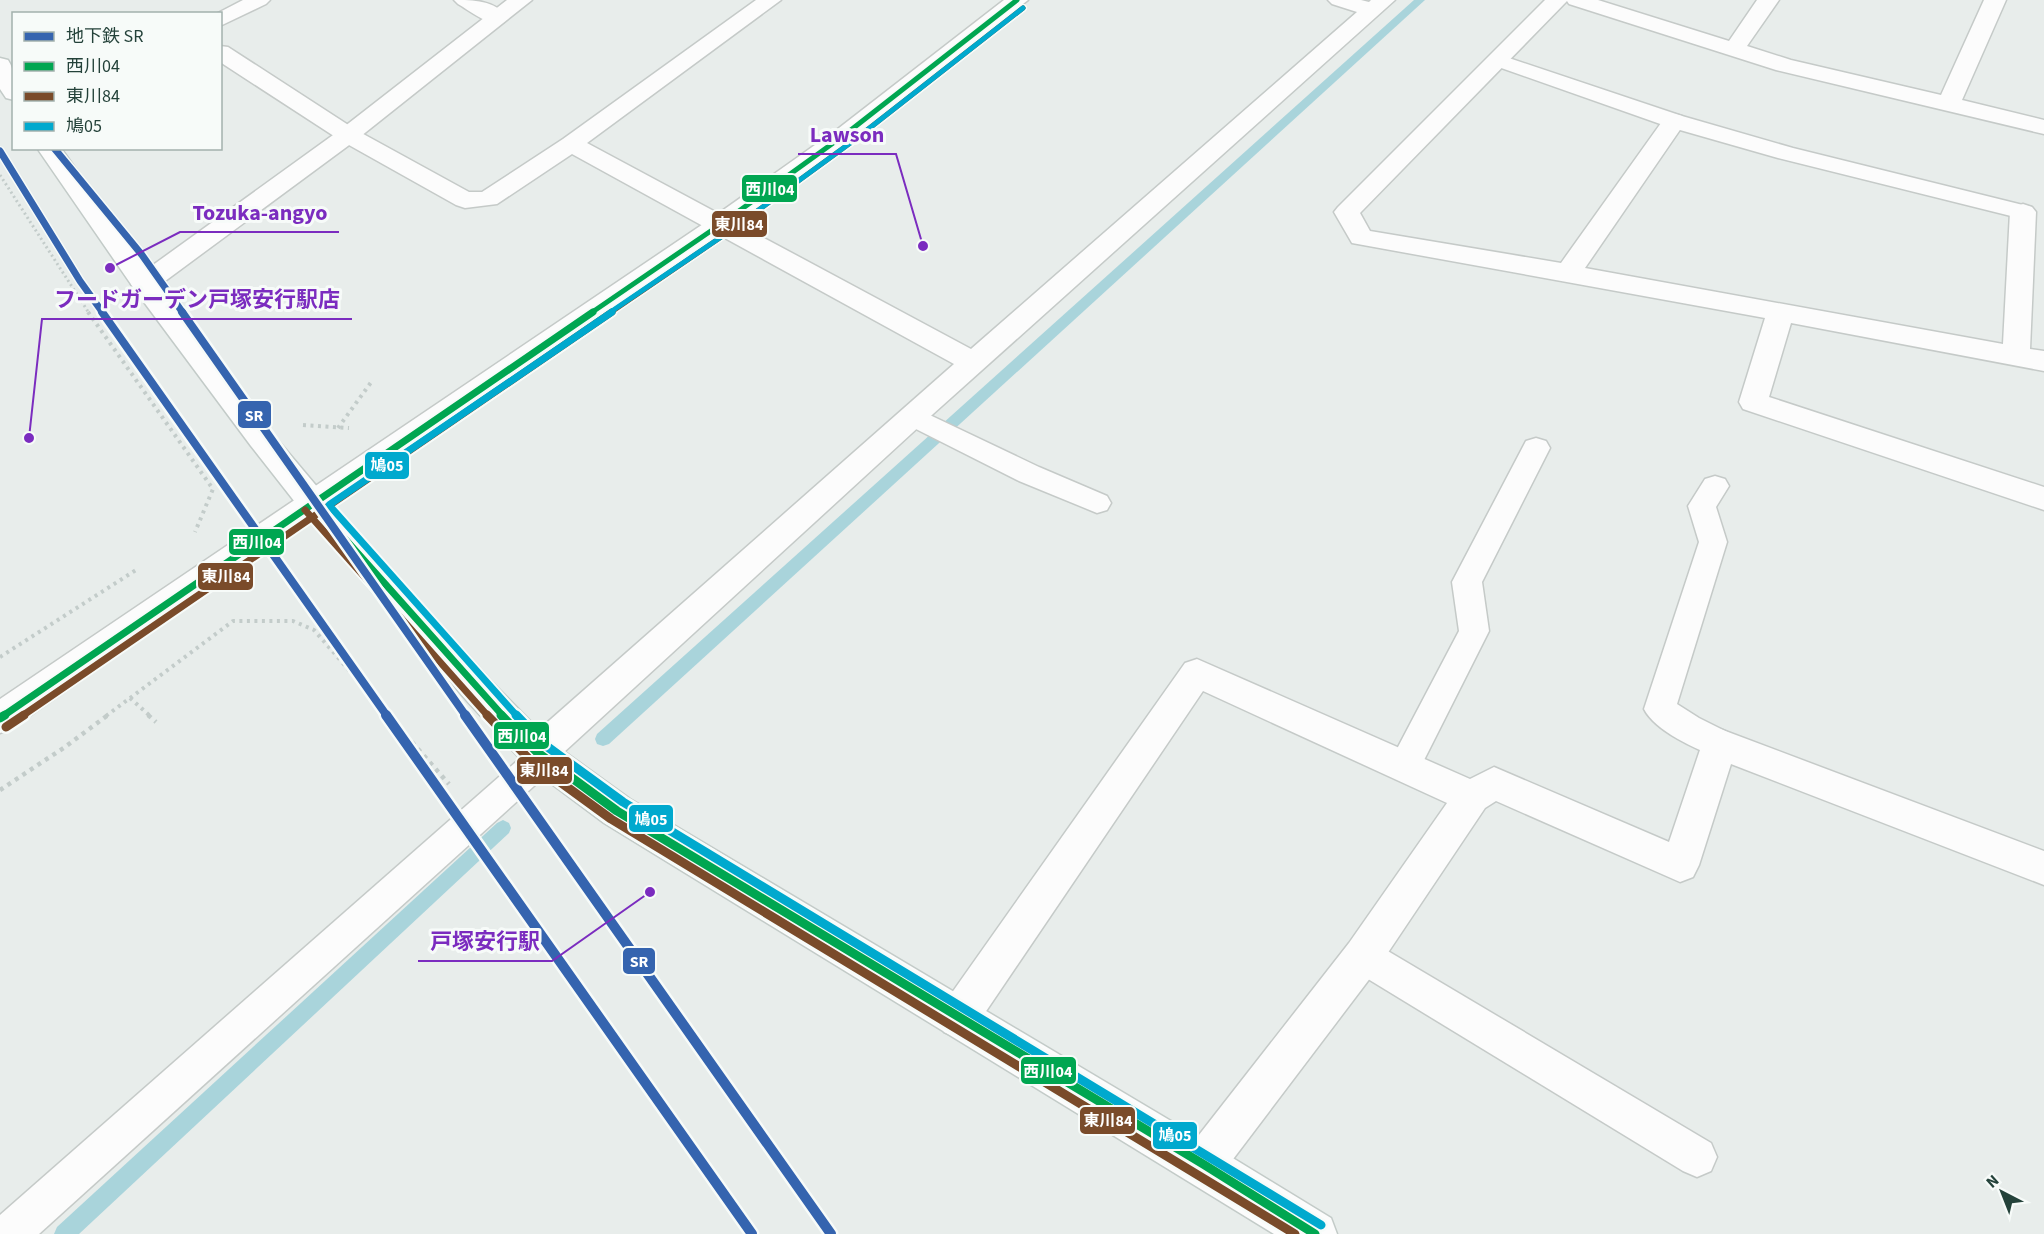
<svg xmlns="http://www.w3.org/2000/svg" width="2044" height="1234" font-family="'Source Sans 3','Noto Sans JP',sans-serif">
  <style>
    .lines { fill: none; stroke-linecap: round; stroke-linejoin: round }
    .stream { fill: #a9d4db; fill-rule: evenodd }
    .service-casing { stroke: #c5cac8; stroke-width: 3 }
    .minor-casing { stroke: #c5cac8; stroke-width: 3 }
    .tertiary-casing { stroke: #c5cac8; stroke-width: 3 }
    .secondary-casing { stroke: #c3cbc8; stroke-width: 3 }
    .path-far2 { stroke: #c3ccca; stroke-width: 3; stroke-dasharray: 2 3; stroke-linecap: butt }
    .path-far1 { stroke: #c3ccca; stroke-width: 4; stroke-dasharray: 3 4.5; stroke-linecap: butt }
    .path { stroke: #c3ccca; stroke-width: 4.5; stroke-dasharray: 4 5; stroke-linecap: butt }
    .service { fill: #fcfcfc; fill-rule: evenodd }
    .minor { fill: #fcfcfc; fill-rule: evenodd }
    .tertiary { fill: #fcfcfc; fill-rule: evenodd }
    .secondary { fill: #fcfcfc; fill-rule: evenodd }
    .bus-1-far2-casing { stroke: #f7fbf9; stroke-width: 8 }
    .bus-1-far1-casing { stroke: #f7fbf9; stroke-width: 11 }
    .bus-1-casing { stroke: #f7fbf9; stroke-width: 14 }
    .bus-2-far2-casing { stroke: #f7fbf9; stroke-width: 8 }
    .bus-2-far1-casing { stroke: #f7fbf9; stroke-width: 11 }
    .bus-2-casing { stroke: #f7fbf9; stroke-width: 14 }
    .bus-3-far2-casing { stroke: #f7fbf9; stroke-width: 8 }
    .bus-3-far1-casing { stroke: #f7fbf9; stroke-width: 11 }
    .bus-3-casing { stroke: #f7fbf9; stroke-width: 14 }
    .bus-1-far2 { stroke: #00a651; stroke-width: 5 }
    .bus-1-far1 { stroke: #00a651; stroke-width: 7 }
    .bus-1 { stroke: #00a651; stroke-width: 9 }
    .bus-2-far2 { stroke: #7a4b2a; stroke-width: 5 }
    .bus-2-far1 { stroke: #7a4b2a; stroke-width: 7 }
    .bus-2 { stroke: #7a4b2a; stroke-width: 9 }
    .bus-3-far2 { stroke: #00a9ce; stroke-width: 5 }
    .bus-3-far1 { stroke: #00a9ce; stroke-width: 7 }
    .bus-3 { stroke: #00a9ce; stroke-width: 9 }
    .metro-1-far2-casing { stroke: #f7fbf9; stroke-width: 10 }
    .metro-1-far1-casing { stroke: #f7fbf9; stroke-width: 13 }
    .metro-1-casing { stroke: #f7fbf9; stroke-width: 15 }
    .metro-1-far2 { stroke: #3564af; stroke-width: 7 }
    .metro-1-far1 { stroke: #3564af; stroke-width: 8 }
    .metro-1 { stroke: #3564af; stroke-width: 10 }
    .leader { fill: none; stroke: #7b2cbf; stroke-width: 2 }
    .callout-dot { fill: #7b2cbf; stroke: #f7fbf9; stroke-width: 2 }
    .callout-label { font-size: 22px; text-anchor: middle; font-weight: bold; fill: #7b2cbf; stroke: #f7fbf9; stroke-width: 6; stroke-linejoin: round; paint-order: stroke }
    .line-badge { stroke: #f7fbf9; stroke-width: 2 }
    .badge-label { font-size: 16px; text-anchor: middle; font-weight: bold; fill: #fff }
  </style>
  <rect width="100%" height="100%" fill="#e8edeb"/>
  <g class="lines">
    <g class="stream">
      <path d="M1414 0H1425L609 744 603 746 597 744 595 739 597 734Z"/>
      <path d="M503 820 509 823 511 828 509 833 79 1234H54L57 1227 497 823Z"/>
    </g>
    <g class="service-casing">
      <g id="service">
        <path d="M1497 54 1682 116 1793 148 2031 207 2034 212 2031 217 2023 219 1778 158 1666 126 1490 64 1487 60 1490 56Z"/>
        <path d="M913 407 1039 467 1107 496 1111 503 1107 510 1097 513 1019 481 904 423 900 416 904 409Z"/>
        <path d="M1536 438 1546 441 1550 448 1482 582 1489 631 1416 776 1404 780 1392 776 1388 766 1459 631 1452 582 1526 441Z"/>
        <path d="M1715 476 1725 479 1729 486 1716 507 1727 542 1677 704 1699 718 1731 734 1736 744 1731 754 1720 758C1697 750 1655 731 1644 709L1699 542 1688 506 1705 479Z"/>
        <path d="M544 743 555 747 560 757 555 767 39 1234H0V1215L533 747Z"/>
        <path d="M1363 939 1376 944 1711 1143 1717 1157 1711 1171 1697 1177 1683 1171 1350 968 1345 956 1350 944Z"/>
      </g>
    </g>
    <g class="minor-casing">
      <g id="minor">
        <path d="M243 0H270L266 4 220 26V14H216Z"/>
        <path d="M454 0C473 0 495 0 507 17L504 22C487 26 472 12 458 4Z"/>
        <path d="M756 0H781L587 143 971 349 1357 12 1332 4 1328 0H1361L1369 2 1371 0H1395L923 423 551 764 538 768 525 764 520 753 525 742 954 364 572 154 497 204 465 208 456 205 340 140 220 62V46L228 47 356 130 469 192H482L563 139Z"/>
        <path d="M1545 0H1598L1729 41 1757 0H1779L1747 46 1791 60 1941 95 1984 0H2006L1962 100 2044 120V134L1776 70 1569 4 1567 1 1360 213 1370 231 1561 263 1666 116 1674 114 1682 116 1686 121 1585 268 2003 344 2010 212 2014 207 2023 204 2032 207 2036 212 2030 349 2044 351V371L1791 323 1769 397 2044 487V510L1743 409 1739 402 1765 318 1352 243 1334 212 1338 207Z"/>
        <path d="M1197 659 1470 779 1494 767 1669 842 1702 744 1707 733 1720 729 2044 851V885L1731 764 1699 865 1693 877 1680 882 1496 801 1485 808 1377 969 1218 1179 1203 1186 1188 1179 1181 1164 1188 1149 1349 943 1447 803 1203 691 972 1032 958 1038 944 1032 938 1018 944 1004 1185 663Z"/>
      </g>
    </g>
    <g class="tertiary-casing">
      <g id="tertiary">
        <path d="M507 0H532L356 140 153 290 144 293 135 290 131 284 135 278 340 130Z"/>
        <path d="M1004 0H1028L855 138 730 230 12 728 0 733V699L712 218 839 128Z"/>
      </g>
    </g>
    <g class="secondary-casing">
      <g id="secondary">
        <path d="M0 58 8 60C16 72 14 86 14 100L6 98 0 89Z"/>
        <path d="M37 148H61L153 278 271 432 324 495 492 682 551 742 630 799 1218 1149 1331 1218 1337 1234H1274L604 823 525 764 468 702 302 511 251 446 135 290Z"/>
      </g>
    </g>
    <path class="path-far2" d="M0 175 89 313"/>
    <g class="path-far1">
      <path d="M88 312 213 489 195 532"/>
      <path d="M303 425 349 428"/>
      <path d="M338 428 372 381"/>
      <path d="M0 657 136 570"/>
      <path d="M130 698 150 716"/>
      <path d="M106 716 233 621H293L314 630 389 716"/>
    </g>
    <g class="path">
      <path d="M148 715 156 722"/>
      <path d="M388 715 449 784"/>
      <path d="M0 790 65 747 108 715"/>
    </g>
    <use href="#service" class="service"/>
    <use href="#minor" class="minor"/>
    <use href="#tertiary" class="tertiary"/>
    <use href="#secondary" class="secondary"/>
    <g class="bus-1-far2-casing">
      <path id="bus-1-far2" d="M591 313 721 224 847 133 1017 0"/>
    </g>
    <g class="bus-1-far1-casing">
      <g id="bus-1-far1">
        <path d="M313 503 503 716"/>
        <path d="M3 716 593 312"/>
      </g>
    </g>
    <g class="bus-1-casing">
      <g id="bus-1">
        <path d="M501 715 538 753 617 811 1203 1164 1315 1234"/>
        <path d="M0 718 5 715"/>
      </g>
    </g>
    <g class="bus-2-far2-casing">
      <path id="bus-2-far2" d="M610 313 727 233 853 141 1023 8"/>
    </g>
    <g class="bus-2-far1-casing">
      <g id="bus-2-far1">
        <path d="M305 510 488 716"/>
        <path d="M22 716 612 312"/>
      </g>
    </g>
    <g class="bus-2-casing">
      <g id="bus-2">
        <path d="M487 715 530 760 611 819 1295 1234"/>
        <path d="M6 727 24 715"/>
      </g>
    </g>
    <g class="bus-3-far2-casing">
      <path id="bus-3-far2" d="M609 313 727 233 853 141 1023 8"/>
    </g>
    <g class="bus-3-far1-casing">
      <path id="bus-3-far1" d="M517 716 329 505 612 312"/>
    </g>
    <g class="bus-3-casing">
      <path id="bus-3" d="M516 715 545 745 623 802 1321 1225"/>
    </g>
    <use href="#bus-1-far2" class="bus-1-far2"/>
    <use href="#bus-1-far1" class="bus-1-far1"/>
    <use href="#bus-1" class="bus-1"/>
    <use href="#bus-2-far2" class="bus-2-far2"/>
    <use href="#bus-2-far1" class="bus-2-far1"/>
    <use href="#bus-2" class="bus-2"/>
    <use href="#bus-3-far2" class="bus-3-far2"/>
    <use href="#bus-3-far1" class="bus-3-far1"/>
    <use href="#bus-3" class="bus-3"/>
    <g class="metro-1-far2-casing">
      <g id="metro-1-far2">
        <path d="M54 148 142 255 183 313"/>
        <path d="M0 151 80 281 103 313"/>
      </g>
    </g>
    <g class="metro-1-far1-casing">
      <g id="metro-1-far1">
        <path d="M102 312 387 716"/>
        <path d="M182 312 466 716"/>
      </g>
    </g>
    <g class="metro-1-casing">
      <g id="metro-1">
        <path d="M386 715 752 1234"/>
        <path d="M465 715 831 1234"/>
      </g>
    </g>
    <use href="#metro-1-far2" class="metro-1-far2"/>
    <use href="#metro-1-far1" class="metro-1-far1"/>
    <use href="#metro-1" class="metro-1"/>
  </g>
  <path class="leader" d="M923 246L896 154H798M110 268L180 232H339M29 438L42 319H352M650 892L552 961H418"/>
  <g class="callout-dot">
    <circle cx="923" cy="246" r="6"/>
    <circle cx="110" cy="268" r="6"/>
    <circle cx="29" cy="438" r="6"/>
    <circle cx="650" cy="892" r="6"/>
  </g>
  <g class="callout-label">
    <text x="847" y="142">Lawson</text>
    <text x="260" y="220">Tozuka-angyo</text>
    <text x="197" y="307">フードガーデン戸塚安行駅店</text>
    <text x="485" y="949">戸塚安行駅</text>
  </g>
  <g class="line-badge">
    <rect x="741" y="174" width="57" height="29" rx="6" fill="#00a651"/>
    <rect x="711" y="210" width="57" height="28" rx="6" fill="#7a4b2a"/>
    <rect x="237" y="400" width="35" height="29" rx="6" fill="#3564af"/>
    <rect x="364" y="451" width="46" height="29" rx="6" fill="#00a9ce"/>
    <rect x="228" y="528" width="57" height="28" rx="6" fill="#00a651"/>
    <rect x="197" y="562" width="57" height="29" rx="6" fill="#7a4b2a"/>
    <rect x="493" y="721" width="57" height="29" rx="6" fill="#00a651"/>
    <rect x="516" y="756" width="57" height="29" rx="6" fill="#7a4b2a"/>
    <rect x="628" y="804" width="46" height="29" rx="6" fill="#00a9ce"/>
    <rect x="622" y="947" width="34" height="28" rx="6" fill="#3564af"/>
    <rect x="1020" y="1056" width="57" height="29" rx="6" fill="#00a651"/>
    <rect x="1079" y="1106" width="57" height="29" rx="6" fill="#7a4b2a"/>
    <rect x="1152" y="1121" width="46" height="29" rx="6" fill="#00a9ce"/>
  </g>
  <g class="badge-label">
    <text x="770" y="195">西川04</text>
    <text x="739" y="230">東川84</text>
    <text x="254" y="421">SR</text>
    <text x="387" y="471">鳩05</text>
    <text x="257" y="548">西川04</text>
    <text x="226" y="582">東川84</text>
    <text x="522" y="742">西川04</text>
    <text x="544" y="776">東川84</text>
    <text x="651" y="825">鳩05</text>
    <text x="639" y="967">SR</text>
    <text x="1048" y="1077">西川04</text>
    <text x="1108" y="1126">東川84</text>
    <text x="1175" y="1141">鳩05</text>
  </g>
  <rect x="12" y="12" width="210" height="138" fill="#f7fbf9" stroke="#a3b1ad" stroke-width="1.5"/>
  <rect x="24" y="32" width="30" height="9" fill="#3564af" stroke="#a3b1ad" stroke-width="1.5"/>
  <text x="66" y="42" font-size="18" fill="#24423a">地下鉄 SR</text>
  <rect x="24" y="62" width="30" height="9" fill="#00a651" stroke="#a3b1ad" stroke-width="1.5"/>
  <text x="66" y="72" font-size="18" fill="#24423a">西川04</text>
  <rect x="24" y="92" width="30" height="9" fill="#7a4b2a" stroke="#a3b1ad" stroke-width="1.5"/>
  <text x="66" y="102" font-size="18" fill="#24423a">東川84</text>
  <rect x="24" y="122" width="30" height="9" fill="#00a9ce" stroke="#a3b1ad" stroke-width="1.5"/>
  <text x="66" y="132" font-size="18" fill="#24423a">鳩05</text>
  <g transform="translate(2002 1192) rotate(318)" stroke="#f7fbf9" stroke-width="4.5" paint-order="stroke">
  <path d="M0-4.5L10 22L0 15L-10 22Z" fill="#24423a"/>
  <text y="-9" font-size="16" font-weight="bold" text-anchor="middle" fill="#24423a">N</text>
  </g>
</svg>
